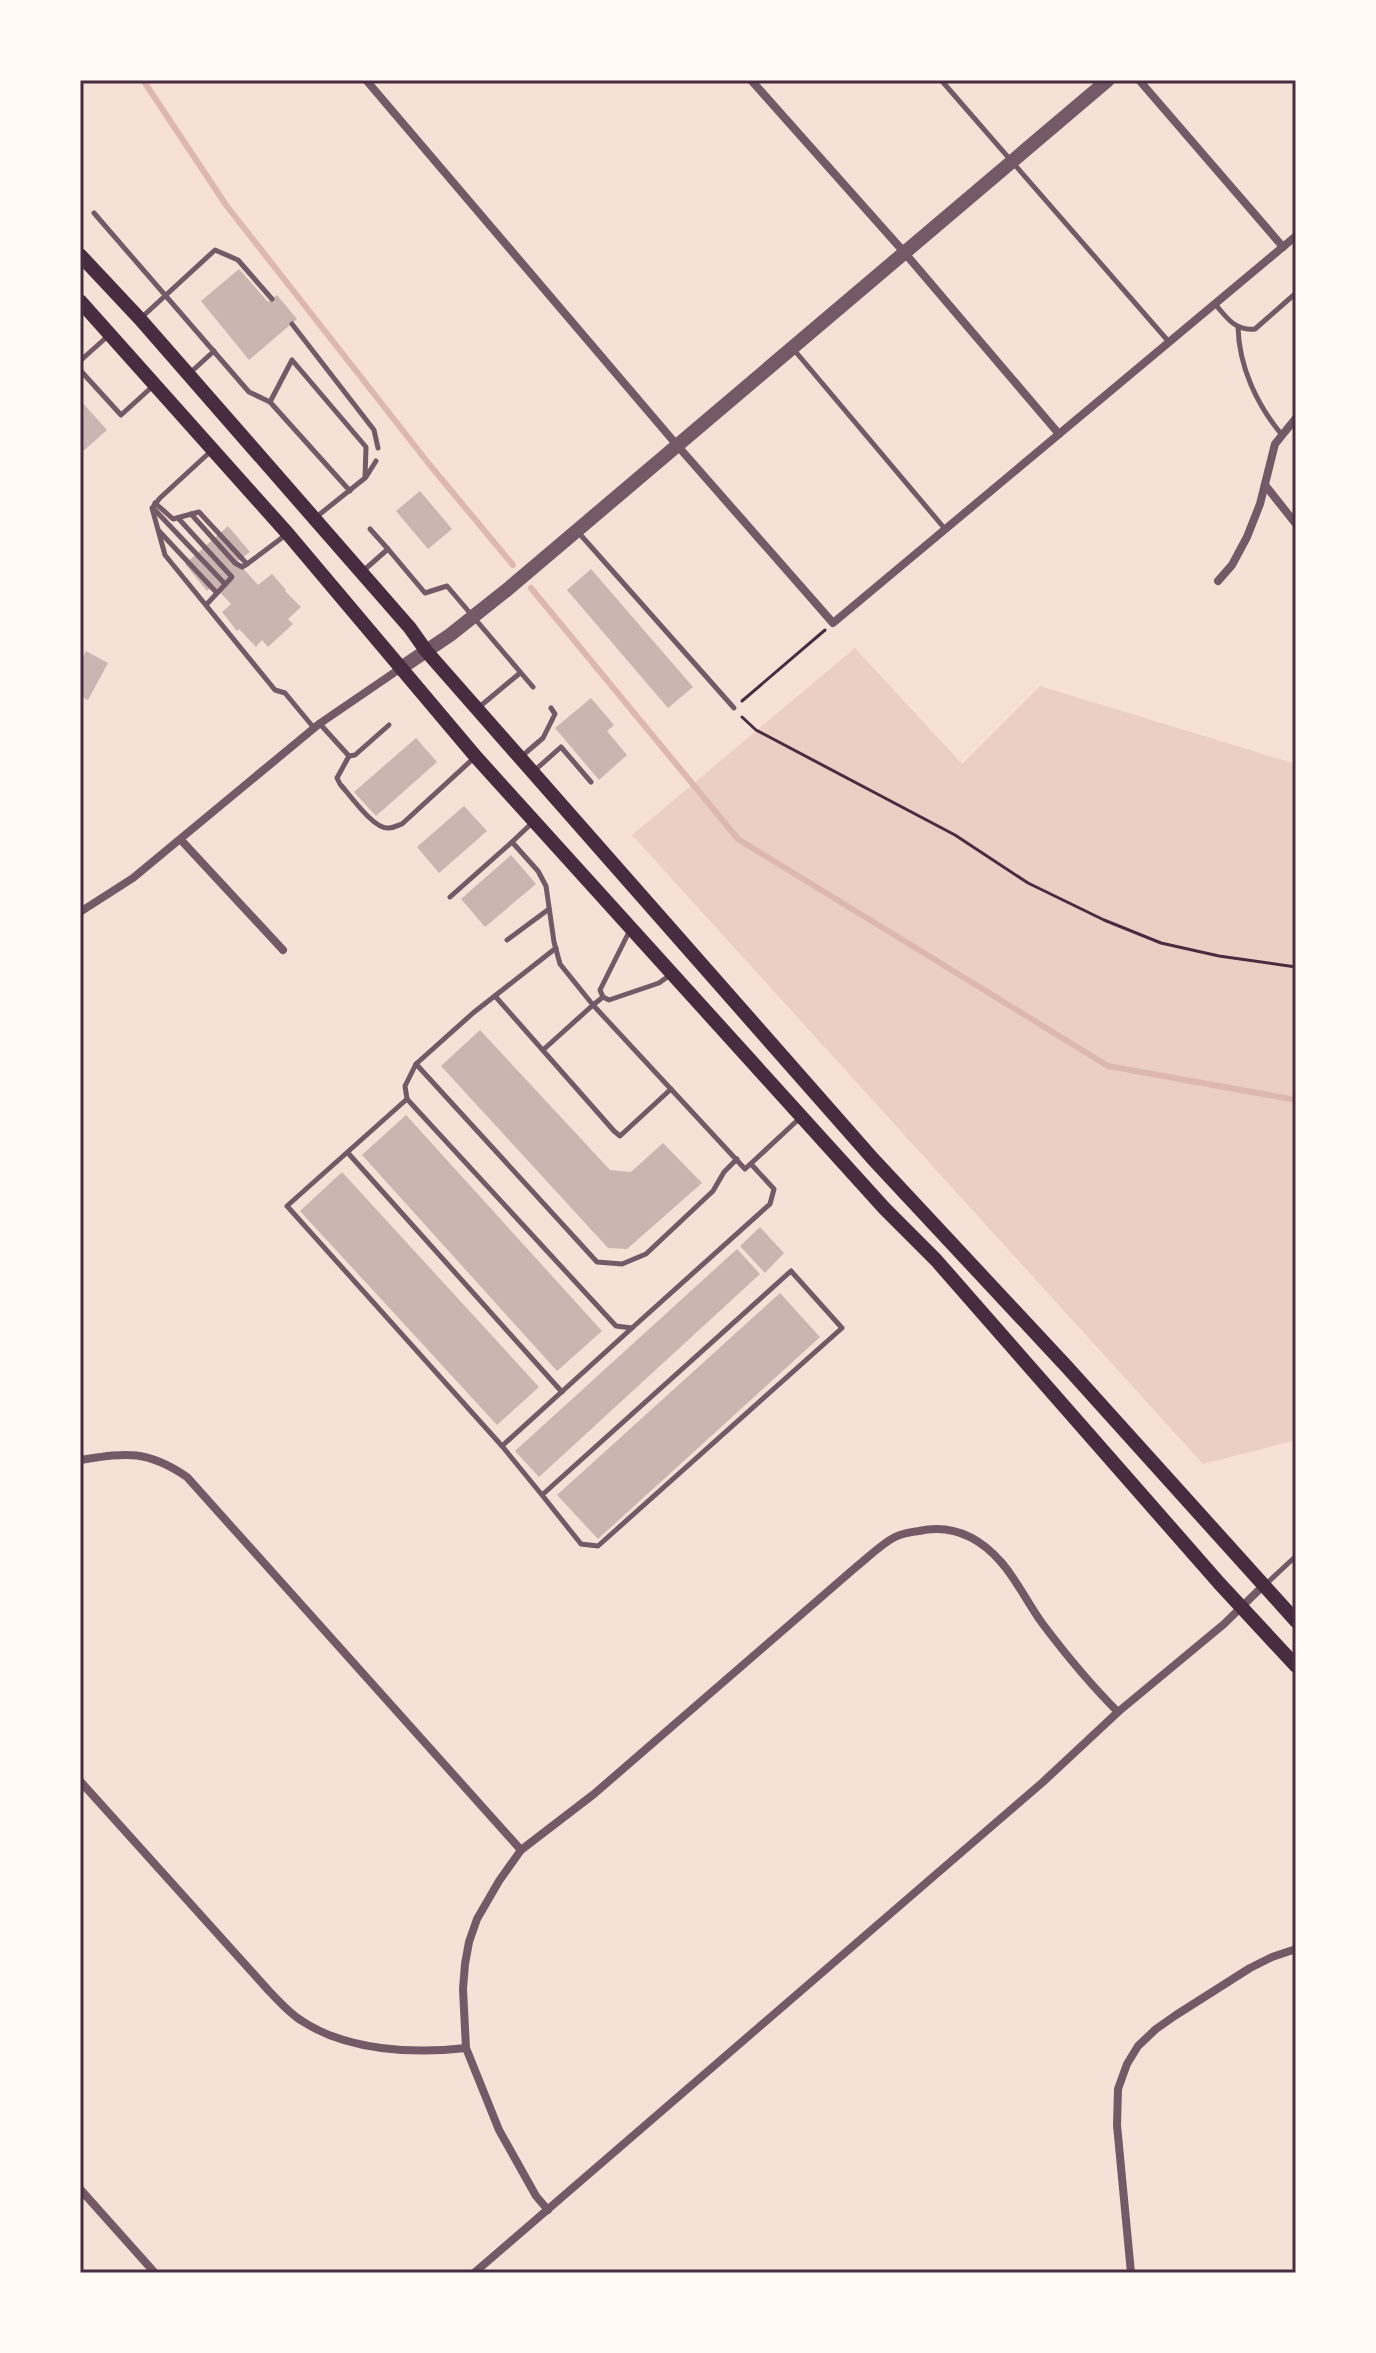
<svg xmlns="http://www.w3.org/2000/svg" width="1376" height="2353" font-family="'Asap Condensed',sans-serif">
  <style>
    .green { fill: #ebcfc5 }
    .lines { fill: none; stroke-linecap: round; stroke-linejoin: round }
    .stream { stroke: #dcb8b0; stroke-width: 6 }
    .building { fill: #ccb4b1 }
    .path { stroke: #4a2c40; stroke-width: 3 }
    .service { stroke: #755966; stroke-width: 5 }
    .minor { stroke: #755966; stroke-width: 8 }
    .tertiary { stroke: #755966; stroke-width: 14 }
    .secondary { stroke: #4a2c40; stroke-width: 14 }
    .neatline { fill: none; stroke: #4a2c40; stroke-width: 3 }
  </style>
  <rect width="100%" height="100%" fill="#f7e1d7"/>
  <path class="green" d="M855 648 962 764 1040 686 1296 764V1440L1203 1464 632 835Z"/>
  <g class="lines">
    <g class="stream">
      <path d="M143 80 226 205 429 464 513 565"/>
      <path d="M531 588 738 839 1108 1066 1296 1100"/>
    </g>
  </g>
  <g class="building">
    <path d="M239 269 268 302 277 295 297 319 249 360 201 301Z"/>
    <path d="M80 400 107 430 80 454Z"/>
    <path d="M420 491 452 529 428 549 396 511Z"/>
    <path d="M228 526 250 552 237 562 242 567 258 585 272 574 286 590 285 591 301 607 288 619 293 624 268 647 262 640 256 647 239 629 237 631 222 612 231 604 213 585 207 591 185 564Z"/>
    <path d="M591 569 693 687 668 708 567 590Z"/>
    <path d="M86 651 108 663 88 700 80 696V662Z"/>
    <path d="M591 698 614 725 607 731 627 755 599 780 555 728Z"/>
    <path d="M416 738 437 762 376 816 354 792Z"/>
    <path d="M464 806 487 831 439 873 417 847Z"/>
    <path d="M511 855 536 884 485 927 461 899Z"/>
    <path d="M480 1030 610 1170 631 1172 663 1143 702 1183 627 1249 608 1248 441 1066Z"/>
    <path d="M406 1115 602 1331 557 1371 362 1155Z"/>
    <path d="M342 1172 539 1387 497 1425 300 1211Z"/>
    <path d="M760 1227 784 1253 765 1273 740 1246Z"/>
    <path d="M737 1249 760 1274 539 1477 515 1451Z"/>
    <path d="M780 1293 820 1337 598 1539 557 1495Z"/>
  </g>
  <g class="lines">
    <g class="path">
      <path d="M742 701 825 630"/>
      <path d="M742 717 756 730 955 835 1028 883 1104 920 1161 943 1219 956 1296 967"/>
    </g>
    <g class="service">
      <path d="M941 80 1169 342"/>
      <path d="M94 213 249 392 270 402"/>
      <path d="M1215 304C1227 318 1235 331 1255 329L1296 293"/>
      <path d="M141 318 215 250 238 260 272 299"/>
      <path d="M292 324 374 430 378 448"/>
      <path d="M1238 327C1239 367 1257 405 1282 435"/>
      <path d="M795 351 945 529"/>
      <path d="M80 361 109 335"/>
      <path d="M80 370 121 415 153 386"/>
      <path d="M191 372 214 351"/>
      <path d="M210 452 160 498 152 508 165 555 275 690 285 693 314 728"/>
      <path d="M366 477 376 461"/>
      <path d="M155 503 173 519 199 512 247 564 287 534"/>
      <path d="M153 508 225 584"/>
      <path d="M191 514 235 563 242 567 247 564"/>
      <path d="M178 518 232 577 206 605"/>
      <path d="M315 518 365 478 366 447 292 360 270 402 350 491"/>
      <path d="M370 529 388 549"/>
      <path d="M159 531 217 593"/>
      <path d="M578 532 734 708"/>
      <path d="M363 571 388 549 425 593 447 586 533 687"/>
      <path d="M478 708 520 673"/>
      <path d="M320 724 349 756 355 755 389 725"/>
      <path d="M349 756 337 778 340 784C350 795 374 830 389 828 394 828 398 825 402 824L475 757"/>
      <path d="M522 756 543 738 555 714 551 708"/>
      <path d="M534 771 561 747 591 782"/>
      <path d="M533 822 512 842 538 871 546 886 554 942 560 964 593 1005 543 1050"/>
      <path d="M450 897 512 842"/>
      <path d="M629 932 600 990 603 997 609 1000 659 983 670 975"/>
      <path d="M507 940 549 909"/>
      <path d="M556 948 473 1013 416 1064 405 1086 407 1099 616 1326 632 1328 770 1204 774 1189 751 1164"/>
      <path d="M495 996 614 1131 620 1136 671 1089"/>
      <path d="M603 997 593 1005 745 1169 801 1117"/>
      <path d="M416 1064 597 1262 622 1264 646 1254 713 1191 724 1172 737 1159"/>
      <path d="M407 1099 287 1206 502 1446 632 1328"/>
      <path d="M348 1153 562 1392"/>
      <path d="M502 1446 542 1495 791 1271 842 1328 598 1546 581 1544 542 1495"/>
      <path d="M1266 1584 1296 1556"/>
    </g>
    <g class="minor">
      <path d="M366 80 676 444 833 623 1296 236"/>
      <path d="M751 80 904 252 1059 434"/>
      <path d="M1139 80 1283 247"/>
      <path d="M1265 485 1296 524"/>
      <path d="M1218 581 1232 565 1247 537 1260 504 1275 444 1296 418"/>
      <path d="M181 840 283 950"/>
      <path d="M80 912 133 878 319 724 401 668"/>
      <path d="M80 1460C126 1453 146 1449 187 1477L521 1850"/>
      <path d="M80 1781 269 1991C280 2002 289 2013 302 2021 348 2051 413 2054 466 2048"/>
      <path d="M80 2189 155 2273"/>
      <path d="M548 2210 536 2196 499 2130 466 2048 463 1989 465 1964 469 1942 477 1919 499 1881 521 1850 594 1794 856 1567C869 1557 881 1544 895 1537 903 1533 911 1532 919 1531 952 1524 979 1537 1001 1562 1017 1580 1028 1604 1042 1623 1066 1655 1091 1685 1118 1712"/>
      <path d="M474 2273 1043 1782 1118 1712 1224 1624 1265 1584"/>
      <path d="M1131 2273 1117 2125 1118 2089 1127 2064 1138 2046 1156 2029 1176 2015 1250 1968 1272 1957 1296 1949"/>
    </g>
    <path class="tertiary" d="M401 668 450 635 508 589 1108 80"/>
    <g class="secondary">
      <path d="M80 255 140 319 410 628 427 652 873 1159 1067 1367 1296 1621"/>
      <path d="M80 301 288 534 476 757 885 1209 936 1260 1219 1583 1296 1666"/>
    </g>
  </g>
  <rect width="1376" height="2353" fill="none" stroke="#fffaf5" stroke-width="164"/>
  <rect x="82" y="82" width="1212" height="2189" class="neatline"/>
</svg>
